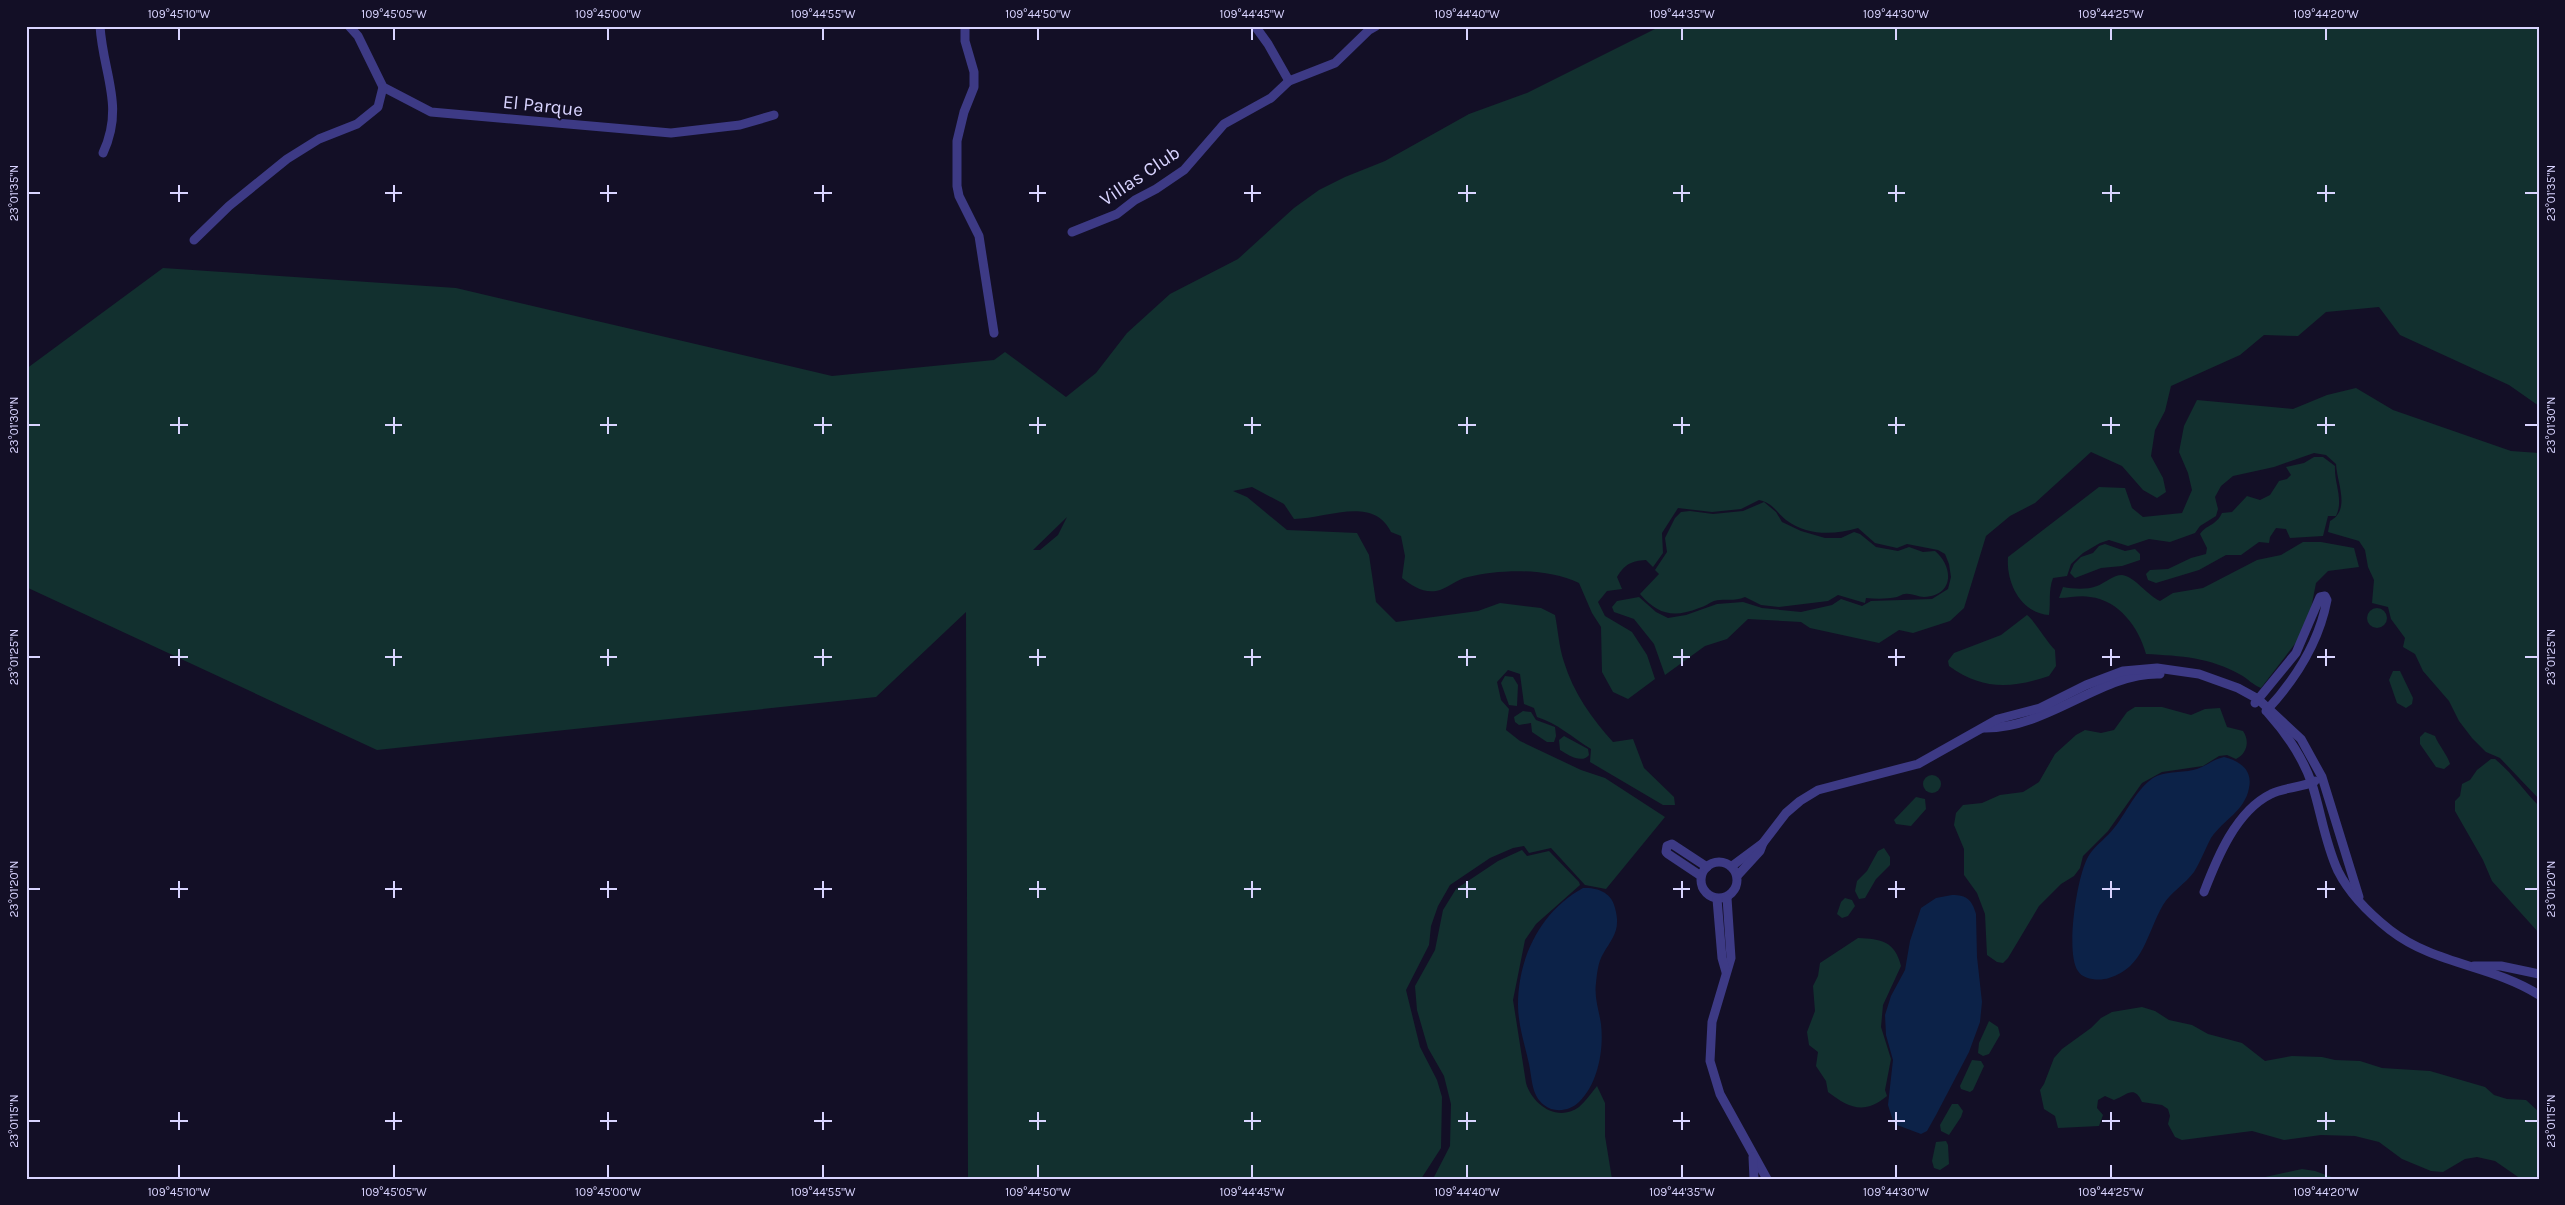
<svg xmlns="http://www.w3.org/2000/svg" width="2565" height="1205" font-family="Karla,sans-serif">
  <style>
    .green { fill: #12302f; fill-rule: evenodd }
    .water { fill: #0c2248 }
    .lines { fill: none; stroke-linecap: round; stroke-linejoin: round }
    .street { stroke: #3d3a85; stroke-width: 9 }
    .ticks { fill: none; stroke: #d9d4ff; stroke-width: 2 }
    .labels { text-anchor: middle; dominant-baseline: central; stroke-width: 4; stroke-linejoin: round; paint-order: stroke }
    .street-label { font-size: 19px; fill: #d9d4ff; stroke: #130f26 }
    .neatline { fill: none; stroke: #d9d4ff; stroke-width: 2 }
    .ticks-label { font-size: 12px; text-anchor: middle; fill: #d9d4ff }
  </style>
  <rect width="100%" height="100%" fill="#130f26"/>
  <g class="green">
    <path d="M1661 26H2539V406L2509 385 2400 335 2379 307 2326 312 2298 336 2264 335 2240 355 2171 386 2165 411 2155 430 2151 456 2163 478 2166 492 2157 498 2143 490 2122 466 2091 452 2035 503 2010 516 1986 536 1964 608 1950 621 1913 633 1899 630 1879 643 1810 628 1801 622 1748 619 1727 639 1705 646 1665 675 1654 644 1634 619 1614 612 1612 607 1617 601 1639 597 1656 612 1668 618 1686 615 1717 604 1743 602 1762 608 1801 612 1832 605 1841 599 1862 606 1871 601 1932 599 1948 589 1951 577 1949 564 1945 554 1938 550 1907 544 1897 548 1875 543 1858 528C1834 535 1808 536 1786 520 1776 512 1773 503 1759 500L1741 509 1712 512 1678 508 1662 533 1663 553 1653 567 1646 560C1631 561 1625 564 1617 577L1622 589 1607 591 1598 602 1605 616 1632 632 1647 655 1655 679 1628 699 1613 692 1602 672 1601 627 1592 613 1579 583C1547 568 1502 569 1468 577 1457 579 1447 589 1436 591 1423 593 1412 586 1402 578L1405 556 1401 536 1391 532C1373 495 1326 519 1294 519L1284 504 1252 487 1233 491 1247 497 1287 530 1357 533 1369 555 1376 602 1396 622 1478 611 1500 603 1541 608 1555 615C1558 630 1559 647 1564 662 1573 692 1592 719 1613 742L1633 739 1644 768 1674 797 1675 805H1663L1590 762 1591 749C1573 738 1557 723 1537 717L1534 708 1524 704 1520 674 1508 670 1497 682 1501 700 1509 709 1506 730 1520 741 1581 770 1605 778 1665 817 1606 889 1585 885 1551 848 1529 853 1524 846 1513 848 1490 858 1450 885 1438 906 1431 926 1429 945 1406 990 1420 1047 1437 1080 1442 1097 1441 1148 1421 1179H968L966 612 876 697 377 750 26 587V369L163 268 456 288 832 376 994 360 1005 352 1066 397 1096 373 1127 333 1170 294 1238 259 1294 208 1319 190 1345 177 1385 161 1469 114 1527 93ZM1067 517 1058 535 1040 550H1033Z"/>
    <path d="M2356 388 2393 410 2511 451 2539 453V799L2500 758 2486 752 2472 738 2459 721 2449 701 2423 671 2415 654 2403 647 2405 638 2391 619 2388 607 2372 603 2374 580 2368 567 2365 550 2359 541 2328 532 2330 521C2351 510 2337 483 2336 464L2326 455 2314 453 2274 467 2233 476 2221 486 2215 497 2218 509 2216 516 2200 526 2195 533 2170 542 2149 539 2128 546 2109 540 2100 543 2083 553 2071 564 2067 576 2053 578C2048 591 2051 602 2049 615 2021 613 2006 583 2008 557L2099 487 2125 488 2132 508 2143 517 2182 513 2192 490 2188 473 2179 452 2184 426 2197 400 2293 409 2327 395Z"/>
    <path d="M2314 457H2323L2335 466C2334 484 2344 500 2336 516H2328L2323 536 2290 538 2286 529 2276 528 2270 537 2269 543 2259 542 2241 555H2226L2199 570 2156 583 2148 580 2146 574 2150 570 2168 569 2191 558 2206 554 2207 548 2200 534C2207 524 2216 526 2222 513L2232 512 2247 496 2260 500 2270 495 2279 481 2287 479 2291 475 2286 467 2304 463Z"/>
    <path d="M1764 502 1776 512 1782 522 1801 531 1825 538H1841L1854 532 1860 534 1876 547 1898 551 1909 547 1923 552 1935 551C1954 567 1954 596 1924 597 1918 597 1911 593 1905 594 1902 594 1900 596 1897 597 1887 599 1877 599 1866 598L1865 603 1838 595 1828 601 1779 607 1761 605 1745 597C1734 602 1725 598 1714 601 1709 603 1704 607 1699 608 1674 618 1658 615 1640 594L1659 574 1655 570 1667 552 1665 538 1675 518 1681 512 1690 511 1713 514 1743 511Z"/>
    <path d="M2303 542H2321L2354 548 2359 567 2328 571 2316 583 2310 614 2301 636 2261 688C2253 685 2248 679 2241 675 2209 657 2182 656 2146 654 2139 628 2119 600 2090 597 2080 595 2070 598 2059 598L2063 587C2073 589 2087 590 2097 586 2105 583 2113 575 2122 575 2134 576 2147 595 2160 601L2173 593 2203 588 2257 560 2281 555Z"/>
    <path d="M2105 544 2125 551 2135 549 2140 554V560L2122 566 2101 568 2075 578 2070 573 2074 564 2081 557 2093 553 2099 546Z"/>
    <circle cx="2377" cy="618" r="10"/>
    <path d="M2027 615C2034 620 2046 641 2055 650L2056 666 2049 676C2011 689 1982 690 1949 666L1948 661 1954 653 2001 635Z"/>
    <path d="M2393 671H2400L2413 698 2412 704 2406 708 2397 703 2389 680Z"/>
    <path d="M1505 676 1513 677 1518 685 1517 706 1509 705 1501 683Z"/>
    <path d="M2135 707H2162L2191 715 2205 709 2220 708 2227 727 2243 731C2250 741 2247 754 2236 759L2227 755 2219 756 2203 766 2162 772 2142 783 2108 831 2083 856 2080 868 2074 876 2061 884 2039 906 2008 958 2003 963 1997 962 1987 955 1985 914 1977 893 1964 875V849L1954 825 1956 813 1963 805 1982 803 2000 795 2023 792 2039 782 2055 754 2076 735 2085 730 2101 733 2114 730 2127 712Z"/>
    <path d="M1523 711 1531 712 1536 720 1555 727 1556 736 1554 742H1547L1532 732 1531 723 1519 725 1515 722 1514 717Z"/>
    <path d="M2425 732 2435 736C2439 746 2447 754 2450 764L2444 769 2436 767 2420 744V737Z"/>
    <path d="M1564 736 1588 749 1589 755C1582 764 1568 755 1560 750L1559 740Z"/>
    <path d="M2491 759H2495C2512 773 2524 791 2539 806V933L2492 881 2483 860 2455 811V801L2460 796 2462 784 2470 780 2477 770Z"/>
    <circle cx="1932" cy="784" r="9"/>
    <path d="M1916 797 1925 799 1926 809 1911 826 1896 824 1894 820Z"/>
    <path d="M1884 848 1890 857V865L1876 879 1865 898 1859 899 1855 891 1857 881 1867 871 1878 851Z"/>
    <path d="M1522 850 1527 856 1549 851 1579 882 1580 885 1536 924 1525 940 1513 1000 1526 1083C1532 1104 1557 1123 1579 1107 1586 1101 1592 1092 1597 1086L1605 1103V1136L1612 1179H1433L1450 1146 1451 1104 1444 1076 1428 1048 1417 1010 1415 986 1435 950 1443 910 1456 889 1498 861Z"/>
    <path d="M1845 898 1852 900 1855 906 1848 916 1842 918 1837 914 1841 902Z"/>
    <path d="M1858 938C1881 939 1895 941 1901 966L1883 1005 1881 1027 1891 1059 1885 1090 1887 1096C1864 1115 1849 1108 1828 1092L1826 1081 1816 1066 1818 1052 1809 1045 1807 1032 1815 1011 1813 986 1818 976 1820 963Z"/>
    <path d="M2142 1007 2155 1011 2169 1020 2192 1025 2208 1034 2242 1043 2265 1061 2292 1056 2322 1057 2335 1060 2360 1061 2382 1068 2430 1071 2485 1087 2494 1095 2507 1099 2526 1100 2539 1112V1179H2521L2495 1161 2477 1157 2465 1159 2443 1172 2431 1171 2402 1159 2379 1142 2355 1136 2321 1135 2284 1140 2252 1131 2182 1140 2175 1137 2168 1124 2170 1116 2168 1109 2162 1105 2142 1102C2134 1084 2126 1096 2114 1100L2105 1096 2098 1100 2097 1108 2103 1115 2099 1126 2058 1128 2055 1116 2044 1109 2040 1090 2044 1084 2054 1058 2062 1049 2091 1028 2101 1018 2112 1012Z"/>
    <path d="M1989 1021 1998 1027 2000 1035 1989 1054 1983 1056 1978 1053 1979 1043Z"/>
    <path d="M1972 1060 1981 1061 1984 1066 1973 1090 1970 1092 1961 1089 1960 1086Z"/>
    <path d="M1952 1104H1958L1963 1111 1961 1117 1949 1135 1941 1131 1940 1125Z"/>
    <path d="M1946 1141 1948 1145 1949 1164 1940 1170 1934 1168 1932 1161 1936 1142Z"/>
    <path d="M2302 1169 2315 1171 2337 1179H2256Z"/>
  </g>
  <g class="water">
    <path d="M2224 757C2239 761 2253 769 2249 788 2245 811 2223 820 2211 838 2205 849 2201 861 2194 872 2185 884 2171 892 2163 905 2147 932 2144 968 2109 978 2100 981 2083 980 2078 971 2065 953 2077 876 2088 857 2093 848 2101 842 2108 835 2125 818 2133 792 2153 778 2164 771 2180 773 2193 770 2204 768 2213 759 2224 757Z"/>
    <path d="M1583 888C1598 887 1612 893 1615 908 1621 930 1613 937 1603 954 1598 962 1597 974 1596 983 1594 998 1599 1010 1601 1024 1604 1050 1598 1084 1579 1102 1572 1109 1561 1112 1551 1109 1531 1100 1533 1083 1529 1064 1525 1045 1518 1025 1518 1005 1518 957 1541 911 1583 888Z"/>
    <path d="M1952 895C1967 895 1972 900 1976 914L1977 957 1982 1002 1980 1022 1969 1052 1936 1115 1927 1131 1921 1134 1897 1125 1893 1121 1888 1105 1893 1060 1886 1035 1885 1015 1891 996 1905 970 1910 941 1921 908 1936 898Z"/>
  </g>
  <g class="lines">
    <g class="street">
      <path d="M100 26C103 74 125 106 103 153"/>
      <path d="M349 26 358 36 383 87 431 112 671 133 740 125 774 115"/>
      <path d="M965 26V41L974 72V87L964 112 957 141V186L959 196 979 236 994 333"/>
      <path d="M1255 26 1268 44 1289 81"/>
      <path d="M1072 232 1117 214 1135 200 1156 189 1184 170 1224 124 1271 98 1289 81 1335 63 1369 30 1376 26"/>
      <path d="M194 240 229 206 287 159 319 139 357 124 378 107 383 87"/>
      <path d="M2255 703 2296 653 2320 597 2325 596 2327 600C2319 642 2295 680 2266 711"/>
      <path d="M2268 713C2286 733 2303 758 2312 784 2321 812 2325 843 2338 871 2349 893 2371 915 2390 930 2435 965 2492 965 2539 995"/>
      <path d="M1984 728C2048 729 2102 672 2160 674"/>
      <circle cx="1719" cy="880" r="18"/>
      <path d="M1732 866 1763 843"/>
      <path d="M1738 875 1760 851 1763 843 1786 813 1800 801 1818 790 1918 764 1998 719 2040 708 2086 685 2123 671 2157 668 2199 674 2238 688 2258 699 2301 739 2322 777 2359 897"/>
      <path d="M1701 876 1668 854 1666 852 1667 846 1672 844 1707 867"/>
      <path d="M2204 892C2217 858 2236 811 2271 794 2284 787 2302 788 2315 781"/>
      <path d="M1727 898 1731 958 1712 1022 1710 1061 1720 1094 1767 1179"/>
      <path d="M1717 899 1722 958 1726 972"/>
      <path d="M2474 966H2501L2539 974"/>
      <path d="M1753 1157 1754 1179"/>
    </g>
  </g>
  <path class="ticks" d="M179 28V40M394 28V40M608 28V40M823 28V40M1038 28V40M1252 28V40M1467 28V40M1682 28V40M1896 28V40M2111 28V40M2326 28V40M179 185V202M394 185V202M608 185V202M823 185V202M1038 185V202M1252 185V202M1467 185V202M1682 185V202M1896 185V202M2111 185V202M2326 185V202M28 193H40M170 193H188M385 193H402M600 193H617M814 193H832M1029 193H1046M1244 193H1261M1458 193H1476M1673 193H1690M1888 193H1905M2102 193H2120M2317 193H2335M2525 193H2538M179 417V434M394 417V434M608 417V434M823 417V434M1038 417V434M1252 417V434M1467 417V434M1682 417V434M1896 417V434M2111 417V434M2326 417V434M28 425H40M170 425H188M385 425H402M600 425H617M814 425H832M1029 425H1046M1244 425H1261M1458 425H1476M1673 425H1690M1888 425H1905M2102 425H2120M2317 425H2335M2525 425H2538M179 649V666M394 649V666M608 649V666M823 649V666M1038 649V666M1252 649V666M1467 649V666M1682 649V666M1896 649V666M2111 649V666M2326 649V666M28 657H40M170 657H188M385 657H402M600 657H617M814 657H832M1029 657H1046M1244 657H1261M1458 657H1476M1673 657H1690M1888 657H1905M2102 657H2120M2317 657H2335M2525 657H2538M179 881V898M394 881V898M608 881V898M823 881V898M1038 881V898M1252 881V898M1467 881V898M1682 881V898M1896 881V898M2111 881V898M2326 881V898M28 889H40M170 889H188M385 889H402M600 889H617M814 889H832M1029 889H1046M1244 889H1261M1458 889H1476M1673 889H1690M1888 889H1905M2102 889H2120M2317 889H2335M2525 889H2538M179 1112V1130M394 1112V1130M608 1112V1130M823 1112V1130M1038 1112V1130M1252 1112V1130M1467 1112V1130M1682 1112V1130M1896 1112V1130M2111 1112V1130M2326 1112V1130M28 1121H40M170 1121H188M385 1121H402M600 1121H617M814 1121H832M1029 1121H1046M1244 1121H1261M1458 1121H1476M1673 1121H1690M1888 1121H1905M2102 1121H2120M2317 1121H2335M2525 1121H2538M179 1165V1178M394 1165V1178M608 1165V1178M823 1165V1178M1038 1165V1178M1252 1165V1178M1467 1165V1178M1682 1165V1178M1896 1165V1178M2111 1165V1178M2326 1165V1178"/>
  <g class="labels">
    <g class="street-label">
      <text transform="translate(543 106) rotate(6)">El Parque</text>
      <text transform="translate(1140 176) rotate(-34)">Villas Club</text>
    </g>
  </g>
  <rect width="2565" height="1205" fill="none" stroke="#130f26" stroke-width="55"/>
  <rect x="28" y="28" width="2510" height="1150" class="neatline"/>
  <g class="ticks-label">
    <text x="179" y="18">109°45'10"W</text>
    <text x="394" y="18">109°45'05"W</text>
    <text x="608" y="18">109°45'00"W</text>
    <text x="823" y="18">109°44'55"W</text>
    <text x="1038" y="18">109°44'50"W</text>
    <text x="1252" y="18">109°44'45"W</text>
    <text x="1467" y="18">109°44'40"W</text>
    <text x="1682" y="18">109°44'35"W</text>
    <text x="1896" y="18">109°44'30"W</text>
    <text x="2111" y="18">109°44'25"W</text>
    <text x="2326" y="18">109°44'20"W</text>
    <text transform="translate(14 193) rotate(-90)" y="4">23°01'35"N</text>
    <text transform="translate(2551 193) rotate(-90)" y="4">23°01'35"N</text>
    <text transform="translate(14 425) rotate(-90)" y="4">23°01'30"N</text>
    <text transform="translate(2551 425) rotate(-90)" y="4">23°01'30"N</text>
    <text transform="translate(14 657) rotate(-90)" y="4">23°01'25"N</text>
    <text transform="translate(2551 657) rotate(-90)" y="4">23°01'25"N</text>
    <text transform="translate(14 889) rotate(-90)" y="4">23°01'20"N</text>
    <text transform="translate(2551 889) rotate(-90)" y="4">23°01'20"N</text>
    <text transform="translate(14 1121) rotate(-90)" y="4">23°01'15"N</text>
    <text transform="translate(2551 1121) rotate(-90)" y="4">23°01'15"N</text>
    <text x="179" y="1196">109°45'10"W</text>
    <text x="394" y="1196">109°45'05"W</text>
    <text x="608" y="1196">109°45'00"W</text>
    <text x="823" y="1196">109°44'55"W</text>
    <text x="1038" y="1196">109°44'50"W</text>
    <text x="1252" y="1196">109°44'45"W</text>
    <text x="1467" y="1196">109°44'40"W</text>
    <text x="1682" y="1196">109°44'35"W</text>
    <text x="1896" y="1196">109°44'30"W</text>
    <text x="2111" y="1196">109°44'25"W</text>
    <text x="2326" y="1196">109°44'20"W</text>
  </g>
</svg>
